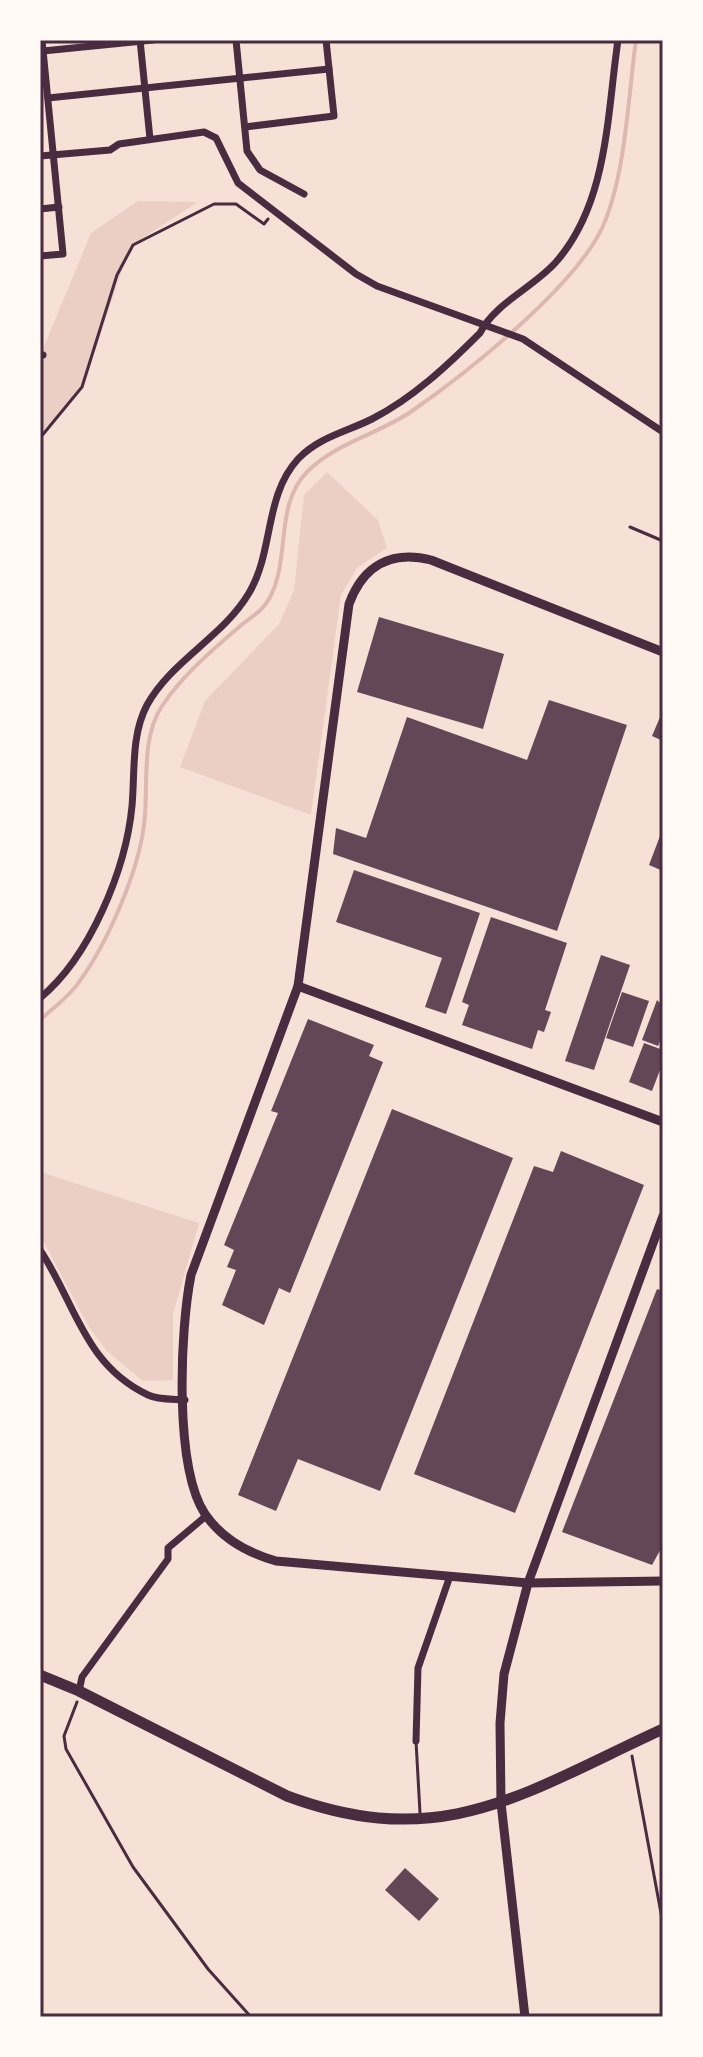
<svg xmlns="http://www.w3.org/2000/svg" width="703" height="2057" font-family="'Source Sans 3',sans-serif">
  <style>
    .green { fill: #ebcfc5 }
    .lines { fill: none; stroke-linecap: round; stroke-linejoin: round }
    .stream { stroke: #dcb8b0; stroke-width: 4 }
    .building { fill: #644757 }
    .path { stroke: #4a2c40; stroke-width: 3 }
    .service { stroke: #4a2c40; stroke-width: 3 }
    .minor { stroke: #4a2c40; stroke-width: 7 }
    .tertiary { stroke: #4a2c40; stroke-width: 9 }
    .primary { stroke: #4a2c40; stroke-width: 11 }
    .neatline { fill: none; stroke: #4a2c40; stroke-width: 3 }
  </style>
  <rect width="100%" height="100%" fill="#f7e1d7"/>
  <g class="green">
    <path d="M138 201 198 202 130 246 83 387 40 434V356L91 233Z"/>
    <path d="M327 472 378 520 387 548 357 568 341 595 311 815 180 767 205 701 279 624 294 590 304 495Z"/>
    <path d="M40 1172 199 1223 173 1314V1380L143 1381 107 1351 90 1329 40 1235Z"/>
  </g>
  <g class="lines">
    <path class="stream" d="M40 1020C53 1008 69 997 79 982 107 944 138 873 144 825 149 788 140 739 162 706 181 677 212 650 238 628 249 618 262 612 269 599 291 561 274 505 307 472 335 443 379 434 412 411 467 373 576 286 603 226 626 173 628 97 636 40"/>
  </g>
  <g class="building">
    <path d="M379 617 504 654 483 729 357 692Z"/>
    <path d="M549 700 627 725 557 931 333 854 336 828 366 838 407 717 527 760Z"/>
    <path d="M663 710V741L652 736Z"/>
    <path d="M663 828V871L649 865Z"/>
    <path d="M354 870 480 913 446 1014 425 1007 442 958 336 922Z"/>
    <path d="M491 917 567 943 545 1010 551 1012 544 1032 538 1030 532 1049 462 1025 469 1005 462 1002Z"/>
    <path d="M601 955 630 965 594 1070 565 1061Z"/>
    <path d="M622 992 649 1001 633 1047 606 1038Z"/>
    <path d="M657 1000 663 1006V1034L658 1046 642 1040Z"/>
    <path d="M308 1019 374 1045 369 1056 383 1062 290 1293 279 1288 264 1325 222 1305 236 1270 227 1267 234 1250 224 1245 278 1113 271 1111Z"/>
    <path d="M644 1043 663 1050V1062L652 1091 629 1082Z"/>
    <path d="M392 1109 513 1158 380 1491 298 1459 276 1511 238 1495Z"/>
    <path d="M561 1151 644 1185 515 1513 414 1474 534 1166 553 1172Z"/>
    <path d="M657 1289 663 1291V1545L652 1565 562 1532Z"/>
    <path d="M405 1868 439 1899 419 1921 385 1890Z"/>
  </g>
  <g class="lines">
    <g class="path">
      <path d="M40 438 82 387 117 275 133 245 214 204H236L264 224 268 219"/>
      <path d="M77 1702 64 1736 66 1749 133 1867 208 1969 251 2017"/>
      <path d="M632 1756 663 1924"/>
    </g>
    <g class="service">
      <path d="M630 527 663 541"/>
      <path d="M416 1741 420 1813"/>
    </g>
    <g class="minor">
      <path d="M140 40 150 139"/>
      <path d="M236 40 247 151 260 170 304 194"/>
      <path d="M43 51 153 40"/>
      <path d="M48 98 329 69"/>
      <path d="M245 127 334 116 326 40"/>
      <path d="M40 156 110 150 119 144 204 132 216 138 238 183 356 274 377 286 523 339 663 432"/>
      <path d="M40 209 59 207"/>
      <path d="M40 256 63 254 42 40"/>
      <path d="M40 355H43"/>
      <path d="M40 998C90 957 126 869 132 806 135 773 131 735 147 705 172 660 223 637 249 593 274 551 264 496 298 459 319 437 346 432 372 419 413 398 448 365 480 333 495 303 534 287 556 262 608 203 607 115 618 40"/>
      <path d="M40 1250C75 1302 84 1365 148 1395 158 1400 174 1399 185 1400"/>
      <path d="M79 1691 82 1677 168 1559V1548L206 1516"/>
      <path d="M416 1741 418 1668 450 1576"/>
    </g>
    <g class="tertiary">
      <path d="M663 652 431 560C391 550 363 566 349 604L298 986 191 1275C180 1330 174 1467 205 1514 222 1539 248 1553 276 1561L528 1583 663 1581"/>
      <path d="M298 986 663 1122"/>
      <path d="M525 2017 501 1803 500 1723 504 1674 528 1583 663 1216"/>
    </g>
    <path class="primary" d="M40 1675 79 1691 287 1796C443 1854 525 1792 663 1729"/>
  </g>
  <rect width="703" height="2057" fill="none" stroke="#fffaf5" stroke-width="84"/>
  <rect x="42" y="42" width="619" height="1973" class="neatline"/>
</svg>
